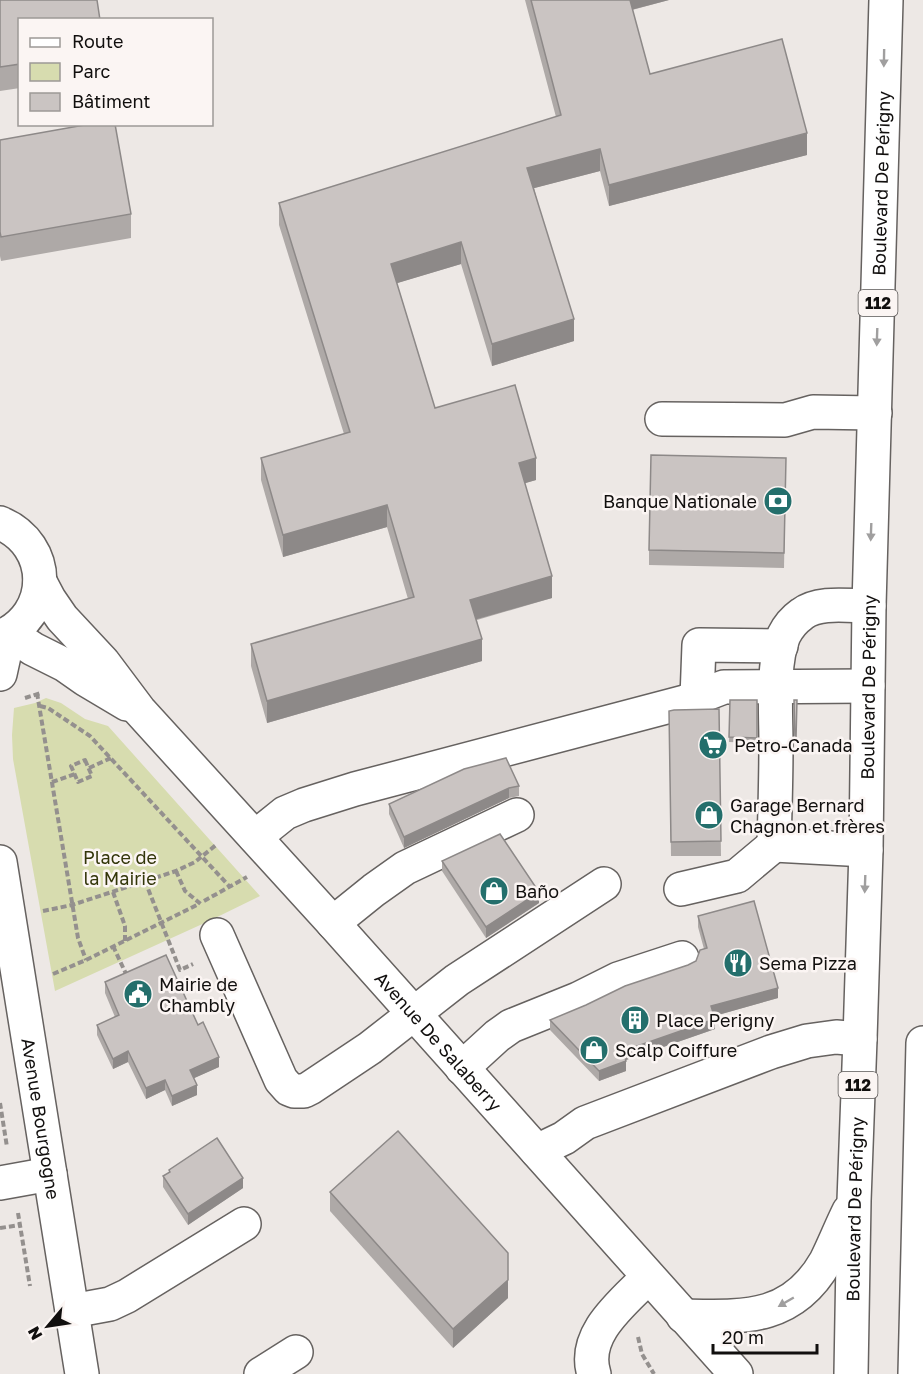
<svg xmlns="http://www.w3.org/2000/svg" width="923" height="1374" font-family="'Golos Text',sans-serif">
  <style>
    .green { fill: #d7dcaf }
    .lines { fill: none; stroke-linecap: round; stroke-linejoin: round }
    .minor-casing { stroke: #666260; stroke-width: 36 }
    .major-casing { stroke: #666260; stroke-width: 36 }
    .path { stroke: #94908e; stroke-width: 4; stroke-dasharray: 6 3; stroke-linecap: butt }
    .minor { stroke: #fff; stroke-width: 33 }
    .major { stroke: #fff; stroke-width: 33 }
    .wall { fill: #aea9a7 }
    .shaded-wall { fill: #8d8988 }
    .building { fill: #cac4c2; stroke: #8d8988; stroke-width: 1.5 }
    .oneway { fill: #a09f9f }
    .labels { text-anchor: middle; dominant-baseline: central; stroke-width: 5; stroke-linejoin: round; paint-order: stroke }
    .shield { fill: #fbf5f3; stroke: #575453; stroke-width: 1.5 }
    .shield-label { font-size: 16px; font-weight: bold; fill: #110f0e }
    .street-label { font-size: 18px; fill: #110f0e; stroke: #fbf5f3 }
    .poi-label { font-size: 18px; fill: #110f0e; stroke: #fbf5f3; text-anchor: start }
    .park-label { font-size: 18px; fill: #33360a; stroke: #fbf5f3 }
  </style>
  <rect width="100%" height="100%" fill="#ede8e5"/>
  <path class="green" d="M46 698 61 703 85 719 108 726 260 896 209 921 55 991 13 759 12 735 14 708 35 703Z"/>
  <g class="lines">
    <g class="minor-casing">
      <g id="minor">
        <path d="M662 419 785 420 813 412 875 413"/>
        <path d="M0 523C53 545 53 615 0 637"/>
        <path id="s1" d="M40 582 49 599 62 618 103 662 139 710 333 923 736 1374"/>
        <path d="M9 633 33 649 65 665 85 679 127 704"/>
        <path d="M0 674 9 633"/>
        <path d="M697 698 699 645 781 646"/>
        <path d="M255 837 285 813 304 805 355 789 685 702 724 687 868 686"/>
        <path d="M866 850 774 845C775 811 776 778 776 744 776 713 772 663 784 635 788 627 795 619 802 614 819 601 848 606 869 606"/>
        <path id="s2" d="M0 862 82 1374"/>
        <path d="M681 889 737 876 774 845"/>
        <path d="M333 923 374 890 405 868 517 815"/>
        <path d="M217 935 281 1080 289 1089 294 1091H304L310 1088 370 1048 457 980 604 884"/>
        <path d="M462 1068 497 1036 511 1026 578 999 618 979 682 958"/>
        <path d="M537 1151 564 1138 585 1123 771 1052 807 1041 836 1037 860 1039"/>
        <path d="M0 1183 50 1174"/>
        <path d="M72 1311 110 1304 127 1296 244 1224"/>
        <path d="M261 1374 296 1352"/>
        <path d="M594 1374C581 1334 624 1302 648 1277"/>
      </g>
    </g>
    <g class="major-casing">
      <g id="major">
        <path d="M683 1316C743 1317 792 1321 826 1261 834 1245 841 1227 849 1211"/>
        <path id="s3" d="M851 1374 854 1201 860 1039 866 850 869 606 886 0"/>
        <path d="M915 1374 923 1043"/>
      </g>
    </g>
    <g class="path">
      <path d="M37 693 78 938 86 960"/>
      <path d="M25 698 41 693"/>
      <path d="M40 706 48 708 90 736 230 887"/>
      <path d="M85 760 92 776 78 782 71 766Z"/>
      <path d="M89 768 111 758"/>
      <path d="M52 782 75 774"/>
      <path d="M176 871 185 891 202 905"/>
      <path d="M145 881 180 970 193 964"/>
      <path d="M113 892 125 926V941"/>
      <path d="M204 901 247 877"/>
      <path d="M43 911 72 905 176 871 195 862 216 845"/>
      <path d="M113 946 127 976"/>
      <path d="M53 974 86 960 197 905"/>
      <path d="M0 1103 7 1147"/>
      <path d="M18 1213 30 1286"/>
      <path d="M0 1228 20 1225"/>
      <path d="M638 1337 642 1354 654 1374"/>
    </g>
    <use href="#minor" class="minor"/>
    <use href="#major" class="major"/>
  </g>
  <g class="wall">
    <path d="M0 0 20 20V88L0 91Z"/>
    <path d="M525 0H669L632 10 650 74 807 155 609 206 600 171 534 188 574 341 492 366 461 264 397 283 435 408 536 480 525 483 552 598 477 620 482 661 267 723 251 666V644L408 599 387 527 283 557 261 480V458L344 434 279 225V203L556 117Z"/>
    <path d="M0 140 131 214V238L1 261 0 256Z"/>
    <path d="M786 458 784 568 649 565V550Z"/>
    <path d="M730 700H757V743L729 742Z"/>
    <path d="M719 709 721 856H671L669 711Z"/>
    <path d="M519 786V796L509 798 404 848 389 814V804Z"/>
    <path d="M442 861 539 903 486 938 442 871Z"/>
    <path d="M698 916 778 998 714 1016 715 1029 626 1060V1071L599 1081 550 1030V1020L688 965 696 961 704 949 698 927Z"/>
    <path d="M105 982 198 1025 219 1067 194 1078 197 1095 172 1106 165 1090 146 1099 128 1062 113 1069 97 1035V1025L115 1017 105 993Z"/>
    <path d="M169 1170 243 1188 188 1225 163 1187V1176L169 1173Z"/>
    <path d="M330 1192 508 1298 453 1348 330 1211Z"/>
  </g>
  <g class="shaded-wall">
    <path d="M627 0H669L627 11Z"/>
    <path d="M807 133V155L609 206V185Z"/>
    <path d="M600 149V171L527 190V168Z"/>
    <path d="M461 242V264L391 285V264Z"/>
    <path d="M574 319V341L492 366V344Z"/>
    <path d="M536 458V480L519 485V463Z"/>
    <path d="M387 505V527L283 557V535Z"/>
    <path d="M552 576V598L470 621V600Z"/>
    <path d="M482 639V661L267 723V701Z"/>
    <path d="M509 788V798L404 848V837Z"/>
    <path d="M539 892V903L486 938V927Z"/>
    <path d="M778 988V998L711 1017V1006Z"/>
    <path d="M715 1019V1029L623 1061V1051Z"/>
    <path d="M128 1051V1062L113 1069V1059Z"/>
    <path d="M219 1057V1067L190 1080V1070Z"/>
    <path d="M626 1061V1071L599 1081V1071Z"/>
    <path d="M165 1080V1090L146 1099V1088Z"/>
    <path d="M197 1085V1095L172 1106V1096Z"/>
    <path d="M243 1178V1188L188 1225V1214Z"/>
    <path d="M508 1253V1298L453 1348V1329Z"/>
  </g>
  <g class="building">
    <path d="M0 0H97L100 20H20V64L0 67Z"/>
    <path d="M531 0H630L650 74 782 39 807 133 609 185 600 149 527 168 574 319 492 344 461 242 391 264 435 408 515 385 536 458 519 463 552 576 470 600 482 639 267 701 251 644 414 597 387 505 283 535 261 458 350 432 279 203 561 115Z"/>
    <path d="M90 124H115L131 214 1 237 0 232V140Z"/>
    <path d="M651 455 786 458 784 553 649 550Z"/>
    <path d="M730 700H757V738L729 737Z"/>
    <path d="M794 700H797L796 739H795Z"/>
    <path d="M719 709 721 841 671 842 669 711 674 710Z"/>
    <path d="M506 758 519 786 509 788 404 837 389 804 464 769Z"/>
    <path d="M500 834 539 892 486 927 442 861Z"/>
    <path d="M754 901 778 988 711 1006 715 1019 623 1051 626 1061 599 1071 550 1020 586 1005 625 986 688 965 696 961 700 950 707 948 698 916Z"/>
    <path d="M166 955 198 1025 203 1022 219 1057 190 1070 197 1085 172 1096 165 1080 146 1088 128 1051 113 1059 97 1025 119 1015 105 982Z"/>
    <path d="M398 1131 508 1253V1280L453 1329 330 1192Z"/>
    <path d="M217 1138 243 1178 188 1214 163 1176 170 1172 169 1170Z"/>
  </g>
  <defs><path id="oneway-solid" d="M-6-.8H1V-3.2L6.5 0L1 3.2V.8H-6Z" transform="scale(1.5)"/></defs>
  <g class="oneway">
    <use href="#oneway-solid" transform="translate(884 58) rotate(91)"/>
    <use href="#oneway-solid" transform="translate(877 337) rotate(92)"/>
    <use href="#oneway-solid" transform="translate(871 532) rotate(92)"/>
    <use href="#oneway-solid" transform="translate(865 884) rotate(92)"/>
    <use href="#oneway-solid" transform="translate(786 1302) rotate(150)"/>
  </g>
  <defs>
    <g id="bank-disc" transform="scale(1.5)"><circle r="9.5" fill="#246f6c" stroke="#fbf5f3"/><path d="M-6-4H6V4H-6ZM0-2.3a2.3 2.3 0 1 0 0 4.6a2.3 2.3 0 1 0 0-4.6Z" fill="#fff"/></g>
    <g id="supermarket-disc" transform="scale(1.5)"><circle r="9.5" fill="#246f6c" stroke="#fbf5f3"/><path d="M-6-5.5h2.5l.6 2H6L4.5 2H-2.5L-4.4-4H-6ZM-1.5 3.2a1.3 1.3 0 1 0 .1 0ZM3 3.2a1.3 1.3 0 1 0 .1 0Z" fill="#fff"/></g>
    <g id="shop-disc" transform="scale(1.5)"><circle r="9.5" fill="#246f6c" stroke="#fbf5f3"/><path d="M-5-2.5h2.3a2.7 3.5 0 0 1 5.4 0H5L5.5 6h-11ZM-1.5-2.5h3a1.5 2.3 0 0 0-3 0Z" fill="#fff"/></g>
    <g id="restaurant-disc" transform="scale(1.5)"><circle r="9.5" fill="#246f6c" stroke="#fbf5f3"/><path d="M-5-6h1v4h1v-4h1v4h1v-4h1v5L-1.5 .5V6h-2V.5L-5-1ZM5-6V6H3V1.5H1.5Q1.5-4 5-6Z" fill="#fff"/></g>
    <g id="civic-disc" transform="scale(1.5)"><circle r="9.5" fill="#246f6c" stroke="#fbf5f3"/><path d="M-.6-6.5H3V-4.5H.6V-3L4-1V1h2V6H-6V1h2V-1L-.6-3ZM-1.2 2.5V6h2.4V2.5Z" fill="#fff"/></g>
    <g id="building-disc" transform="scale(1.5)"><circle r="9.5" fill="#246f6c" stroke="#fbf5f3"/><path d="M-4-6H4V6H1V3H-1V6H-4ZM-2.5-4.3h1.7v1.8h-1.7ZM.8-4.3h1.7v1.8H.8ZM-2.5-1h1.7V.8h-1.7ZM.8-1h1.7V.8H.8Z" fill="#fff"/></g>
  </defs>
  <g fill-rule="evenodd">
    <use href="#bank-disc" x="778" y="501"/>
    <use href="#supermarket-disc" x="713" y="745"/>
    <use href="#shop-disc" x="709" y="815"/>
    <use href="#shop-disc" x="494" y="891"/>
    <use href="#restaurant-disc" x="738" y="963"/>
    <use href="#civic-disc" x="138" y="994"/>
    <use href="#building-disc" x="635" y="1020"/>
    <use href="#shop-disc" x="594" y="1050"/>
  </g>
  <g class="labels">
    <g class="shield">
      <rect x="858.5" y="290" width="39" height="26" rx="4.5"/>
      <rect x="838.5" y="1072" width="39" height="26" rx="4.5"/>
    </g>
    <g class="shield-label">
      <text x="878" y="303">112</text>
      <text x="858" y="1085">112</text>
    </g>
    <g class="street-label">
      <text stroke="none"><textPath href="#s3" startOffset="1191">Boulevard De Périgny</textPath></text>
      <text stroke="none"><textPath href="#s3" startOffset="687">Boulevard De Périgny</textPath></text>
      <text stroke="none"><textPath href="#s1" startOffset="609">Avenue De Salaberry</textPath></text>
      <text stroke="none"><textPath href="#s2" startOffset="260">Avenue Bourgogne</textPath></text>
      <text stroke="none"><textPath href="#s3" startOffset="165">Boulevard De Périgny</textPath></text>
    </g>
    <g class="poi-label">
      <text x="757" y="501" text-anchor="end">Banque Nationale</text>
      <text x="734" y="745">Petro-Canada</text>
      <text x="730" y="805">Garage Bernard<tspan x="730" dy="21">Chagnon et frères</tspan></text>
      <text x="515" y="891">Baño</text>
      <text x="759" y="963">Sema Pizza</text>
      <text x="159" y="984">Mairie de<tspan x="159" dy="21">Chambly</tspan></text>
      <text x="656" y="1020">Place Perigny</text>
      <text x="615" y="1050">Scalp Coiffure</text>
    </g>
    <g class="park-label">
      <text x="120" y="857">Place de<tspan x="120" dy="21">la Mairie</tspan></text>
    </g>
  </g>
  <rect x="18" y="18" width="195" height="108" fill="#fbf5f3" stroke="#9d9997" stroke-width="1.5"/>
  <rect x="30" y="38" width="30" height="9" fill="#ffffff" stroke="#9d9997" stroke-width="1.5"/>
  <text x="72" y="48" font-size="18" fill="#110f0e">Route</text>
  <rect x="30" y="63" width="30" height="18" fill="#d7dcaf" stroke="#9d9997" stroke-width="1.5"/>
  <text x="72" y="78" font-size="18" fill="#110f0e">Parc</text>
  <rect x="30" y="93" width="30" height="18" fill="#cac4c2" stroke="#9d9997" stroke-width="1.5"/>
  <text x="72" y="108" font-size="18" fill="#110f0e">Bâtiment</text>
  <g transform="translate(48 1326) rotate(241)" stroke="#fbf5f3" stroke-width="4.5" paint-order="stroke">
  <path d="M0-4.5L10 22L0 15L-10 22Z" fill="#110f0e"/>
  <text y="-9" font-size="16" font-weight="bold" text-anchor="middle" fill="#110f0e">N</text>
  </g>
  <path d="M713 1344v9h104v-9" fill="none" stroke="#110f0e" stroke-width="3"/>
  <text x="722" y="1344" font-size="18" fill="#110f0e" stroke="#fbf5f3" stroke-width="4.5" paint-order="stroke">20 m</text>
</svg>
